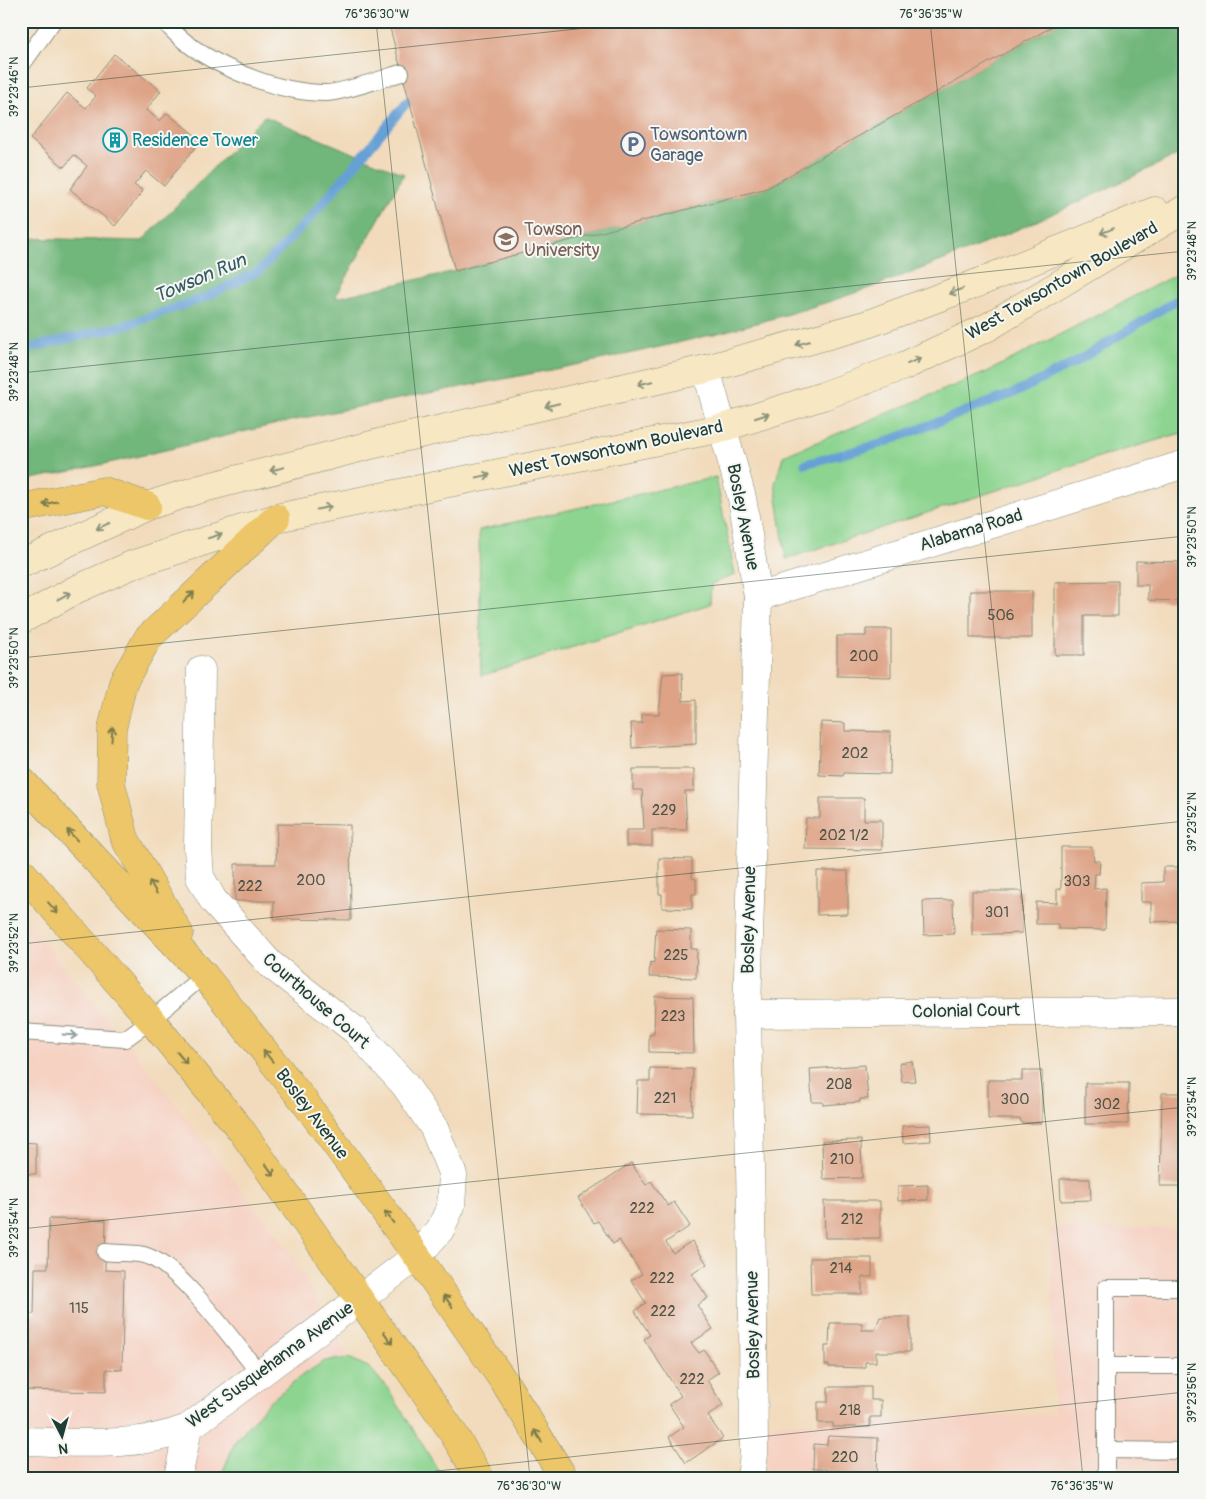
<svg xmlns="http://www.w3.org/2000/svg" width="1206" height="1499" font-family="Pangolin,sans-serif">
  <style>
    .built { fill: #f6d2c3 }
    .green { fill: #8cd48f; stroke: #568862 }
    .forest { fill: #71b67a; stroke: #487a57 }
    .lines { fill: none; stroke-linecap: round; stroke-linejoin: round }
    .stream { stroke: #66a0d5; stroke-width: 9 }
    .building { fill: #dea386 }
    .service-casing { stroke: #888c78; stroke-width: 18 }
    .minor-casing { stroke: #888c78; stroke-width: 29 }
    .secondary-casing { stroke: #888c78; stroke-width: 29 }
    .primary-casing { stroke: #888c78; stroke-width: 29 }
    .service { stroke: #fff; stroke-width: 16 }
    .minor { stroke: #fff; stroke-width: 28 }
    .secondary { stroke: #f7e8c3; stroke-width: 28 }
    .primary { stroke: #ecc669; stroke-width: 28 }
    .oneway { stroke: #8b927c }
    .oneway2 { stroke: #7b7b4c }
    .oneway3 { stroke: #8f9e9a }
    .ticks { fill: none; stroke: #1f3d34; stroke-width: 1; stroke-opacity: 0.45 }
    .labels { text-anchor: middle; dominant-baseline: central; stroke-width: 4; stroke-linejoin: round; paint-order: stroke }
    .number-label { font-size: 15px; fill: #4f5648 }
    .service-label { font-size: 18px; fill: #4e5e75; stroke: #f6f6f2; text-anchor: start }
    .culture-label { font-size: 18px; fill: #0d838f; stroke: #f6f6f2; text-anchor: start }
    .education-label { font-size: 18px; fill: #785e54; stroke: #f6f6f2; text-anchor: start }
    .street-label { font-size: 18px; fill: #1f3d34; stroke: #f6f6f2 }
    .water-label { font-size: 19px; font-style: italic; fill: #345b64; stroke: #f6f6f2 }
    .neatline { fill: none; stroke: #1f3d34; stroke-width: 2 }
    .ticks-label { font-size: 12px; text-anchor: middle; fill: #1f3d34 }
  </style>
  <rect width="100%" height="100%" fill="#f6f6f2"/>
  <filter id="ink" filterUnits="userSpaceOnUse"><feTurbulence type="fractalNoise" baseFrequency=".02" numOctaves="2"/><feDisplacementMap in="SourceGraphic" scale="10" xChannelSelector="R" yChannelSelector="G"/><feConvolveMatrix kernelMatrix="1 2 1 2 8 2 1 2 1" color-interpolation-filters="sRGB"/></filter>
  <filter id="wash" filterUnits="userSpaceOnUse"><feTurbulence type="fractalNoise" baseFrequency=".0096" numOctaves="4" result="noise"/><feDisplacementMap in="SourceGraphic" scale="20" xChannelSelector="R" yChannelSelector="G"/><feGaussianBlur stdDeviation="1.12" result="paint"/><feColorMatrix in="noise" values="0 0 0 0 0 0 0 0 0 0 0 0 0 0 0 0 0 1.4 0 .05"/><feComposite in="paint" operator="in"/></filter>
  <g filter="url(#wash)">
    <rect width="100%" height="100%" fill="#f2dbbc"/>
    <g class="built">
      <path d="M21 914 142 1061 290 1252 349 1358 325 1361 236 1440 220 1478H21Z"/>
      <path d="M1051 1227 1185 1229V1478H765L768 1424 1054 1414Z"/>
    </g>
    <g class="green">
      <path d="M1185 270V432L1086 461 786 559 775 484 783 456 987 372Z"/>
      <path d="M716 477 735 575 711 584 710 604 481 676 479 530Z"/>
      <path d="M349 1358 370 1368 389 1390 443 1478H220L236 1440 269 1402 301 1376 325 1361Z"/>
    </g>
    <path class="forest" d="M1062 21H1185V151C1070 208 953 261 831 301 663 355 486 380 313 416 216 437 119 463 21 481V238L142 241 264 116 404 174 335 298 455 271 767 188Z"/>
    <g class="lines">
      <g class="stream">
        <path d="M21 350 126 325 206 297 259 271 313 215 409 100"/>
        <path d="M805 464 880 444 1019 391 1076 362 1185 295"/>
      </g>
    </g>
    <g id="blocks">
      <g class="building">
        <path d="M416 21H1062L767 188 455 271 390 28Z"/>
        <path d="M114 54 161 91 146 110 160 121 167 113 201 140 164 186 146 171 134 185 143 191 115 226 70 189 87 166 74 155 64 167 30 139 67 93 86 108 96 96 87 88Z"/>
        <path d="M1136 561 1185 562V601L1148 600V585H1136Z"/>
        <path d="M1118 581V616H1084V655H1055V582Z"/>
        <rect x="970" y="591" width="62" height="47"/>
        <path d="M866 629H891V677L837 676V636H866Z"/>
        <path d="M682 673 683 701 696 700V744L632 748 631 723H642V714H659L663 674Z"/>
        <path d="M821 722 845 723V731L891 732 890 774 844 773 843 776 819 775Z"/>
        <path d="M633 769H694V791H685L687 830H652V846H626V830H644L642 790H633Z"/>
        <path d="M820 798H864V820H882V850L805 849 806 818H820Z"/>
        <path d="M277 824 350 825 351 920 274 919V901H235V864H276Z"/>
        <path d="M1061 847H1092L1094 861H1100L1099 874H1095L1094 889 1106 888 1105 930 1058 929V924H1036V902L1057 903V889H1061Z"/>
        <path d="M659 858 692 859V878L696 879V894H692V909L662 908V894H659Z"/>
        <path d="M1163 867H1185V929H1179V921L1151 922V902H1141V883L1163 882Z"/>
        <path d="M817 871H848V914L817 915Z"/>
        <path d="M972 891H1022V933L972 935Z"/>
        <path d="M953 900 954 934 924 935 923 901Z"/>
        <path d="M656 929 691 930V949H697L696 978 649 977 650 962 654 963Z"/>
        <path d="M655 996 693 997 694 1053 649 1052V1035L654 1034Z"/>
        <path d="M912 1061 915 1081 902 1082 899 1063Z"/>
        <path d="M865 1065 868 1099H860V1102L823 1105V1102H812L810 1069Z"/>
        <path d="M650 1068 693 1069 692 1115 637 1114 638 1081H650Z"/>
        <path d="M1022 1071H1042V1123H1021V1119H988V1080H1022Z"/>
        <path d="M1085 1083H1129L1128 1124H1085Z"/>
        <path d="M1162 1093H1185V1186H1160Z"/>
        <path d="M930 1125 931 1141 903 1143 902 1126Z"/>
        <path d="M861 1140 862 1178 823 1179 822 1141Z"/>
        <path d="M21 1142 36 1143V1174H21Z"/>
        <path d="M631 1163 646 1185 651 1181 668 1206 674 1202 690 1226 666 1242 673 1253 692 1241 707 1264 692 1274 708 1298 697 1305 713 1329 691 1343 699 1353 704 1350 719 1372 707 1380 723 1405 708 1416 723 1438 686 1463 669 1437 684 1427 669 1404 681 1396 644 1339 650 1335 635 1311 646 1303 631 1280 642 1274 619 1240 613 1244 598 1221 594 1223 578 1198Z"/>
        <path d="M1060 1179H1090L1091 1200 1061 1201Z"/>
        <path d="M928 1185V1200L898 1201V1186Z"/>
        <path d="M824 1201H880V1238H825Z"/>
        <path d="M49 1219 106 1220 105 1270 124 1271 122 1370 106 1369V1392L21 1390V1314H34L35 1268H48Z"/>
        <path d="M810 1258H872V1277H862V1294H811Z"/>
        <path d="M880 1317H910V1352H876V1362H865V1368L829 1367V1365H825V1346H829L830 1323H862V1330H875Z"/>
        <path d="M828 1387H871V1400H881V1417H870V1427H833V1423H818V1402H828Z"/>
        <path d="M828 1436 878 1438 877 1478 827 1477V1469H813L814 1444 827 1445Z"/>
      </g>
    </g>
  </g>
  <g filter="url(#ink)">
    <use href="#blocks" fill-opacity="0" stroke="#888c78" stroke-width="1"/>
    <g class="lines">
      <g class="service-casing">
        <g id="service">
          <path d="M164 21C197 62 275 93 326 93 342 93 384 78 401 73"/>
          <path d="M21 66 53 21"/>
          <path d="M21 1032 125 1039 151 1020 204 975"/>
          <path d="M105 1252C118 1254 135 1252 147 1256 181 1267 236 1345 260 1374"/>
          <path d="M1106 1366H1185"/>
          <path d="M1106 1450 1185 1451"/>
          <path d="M1106 1478V1288H1185"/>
        </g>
      </g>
      <g class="minor-casing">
        <g id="minor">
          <path d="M706 369 742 498 758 597 747 1014 753 1319 754 1454 751 1478"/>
          <path d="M758 597 1185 464"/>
          <path d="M747 1014 1185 1011"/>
          <path d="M21 1441C77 1442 135 1449 188 1428L417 1256 440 1230 451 1206 453 1175 434 1128 405 1085 356 1031 270 964 213 900 200 877 198 848 201 670"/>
          <path d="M178 1478 188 1428"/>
        </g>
      </g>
      <g class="secondary-casing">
        <g id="secondary">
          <path d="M21 564 147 506 200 489 375 444 706 369 865 325 970 286 1155 211"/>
          <path d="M21 620 75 590 134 564 276 518 722 428 823 396 904 366 988 327 1185 209"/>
        </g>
      </g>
      <g class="primary-casing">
        <g id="primary">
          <path d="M21 508 104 491 147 506"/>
          <path d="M21 780 204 975 304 1101 417 1256 507 1386 564 1478"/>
          <path d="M21 871 151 1020 241 1130 450 1428 480 1478"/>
          <path d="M179 933 125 839 111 783 112 729 123 682 148 638 276 518"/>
        </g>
      </g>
      <use href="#service" class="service"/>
      <use href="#minor" class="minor"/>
      <use href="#secondary" class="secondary"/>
      <use href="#primary" class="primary"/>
    </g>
    <defs><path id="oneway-shaft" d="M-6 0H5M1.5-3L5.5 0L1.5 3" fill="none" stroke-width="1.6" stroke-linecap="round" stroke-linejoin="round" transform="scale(1.25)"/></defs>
    <g class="oneway">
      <use href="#oneway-shaft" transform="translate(1107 231) rotate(158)"/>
      <use href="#oneway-shaft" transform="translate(956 291) rotate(159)"/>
      <use href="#oneway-shaft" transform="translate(803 343) rotate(165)"/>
      <use href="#oneway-shaft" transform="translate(914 361) rotate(-24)"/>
      <use href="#oneway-shaft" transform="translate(645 383) rotate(167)"/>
      <use href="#oneway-shaft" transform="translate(552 405) rotate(167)"/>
      <use href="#oneway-shaft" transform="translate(762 416) rotate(-18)"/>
      <use href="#oneway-shaft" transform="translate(277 469) rotate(166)"/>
      <use href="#oneway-shaft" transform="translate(483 476) rotate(-11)"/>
      <use href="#oneway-shaft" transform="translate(324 508) rotate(-11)"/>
      <use href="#oneway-shaft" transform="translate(103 526) rotate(155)"/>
      <use href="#oneway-shaft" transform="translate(215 536) rotate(-17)"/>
      <use href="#oneway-shaft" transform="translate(64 596) rotate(-29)"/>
    </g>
    <g class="oneway2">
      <use href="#oneway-shaft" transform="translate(50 503) rotate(167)"/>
      <use href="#oneway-shaft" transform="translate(189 597) rotate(-45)"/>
      <use href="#oneway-shaft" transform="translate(112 734) rotate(-86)"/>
      <use href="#oneway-shaft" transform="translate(72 835) rotate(-133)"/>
      <use href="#oneway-shaft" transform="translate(153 887) rotate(-120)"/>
      <use href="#oneway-shaft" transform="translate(53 908) rotate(49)"/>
      <use href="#oneway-shaft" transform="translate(268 1056) rotate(-129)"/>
      <use href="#oneway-shaft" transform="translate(182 1058) rotate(50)"/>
      <use href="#oneway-shaft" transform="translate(270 1170) rotate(55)"/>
      <use href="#oneway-shaft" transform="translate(389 1217) rotate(-126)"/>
      <use href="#oneway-shaft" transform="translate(448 1301) rotate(-125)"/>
      <use href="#oneway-shaft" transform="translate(388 1338) rotate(55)"/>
      <use href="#oneway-shaft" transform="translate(538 1436) rotate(-122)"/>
    </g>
    <use class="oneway3" href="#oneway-shaft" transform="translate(70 1035) rotate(4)"/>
  </g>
  <path class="ticks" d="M376 21 530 1478M930 21 1083 1478M21 88 652 21M21 373 1185 251M21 658 1185 536M21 944 1185 821M21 1229 1185 1107M371 1478 1185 1392"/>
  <defs>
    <g id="building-ring" transform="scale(1.25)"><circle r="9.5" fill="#f6f6f2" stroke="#0f9aa8" stroke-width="1.5"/><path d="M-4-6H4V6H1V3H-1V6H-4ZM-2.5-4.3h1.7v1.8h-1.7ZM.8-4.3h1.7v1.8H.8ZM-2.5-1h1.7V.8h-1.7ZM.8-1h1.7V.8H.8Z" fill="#0f9aa8"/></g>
    <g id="parking-ring" transform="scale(1.25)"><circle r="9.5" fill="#f6f6f2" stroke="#5c6f8a" stroke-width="1.5"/><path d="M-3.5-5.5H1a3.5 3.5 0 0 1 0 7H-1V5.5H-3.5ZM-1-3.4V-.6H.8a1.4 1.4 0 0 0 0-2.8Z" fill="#5c6f8a"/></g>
    <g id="university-ring" transform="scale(1.25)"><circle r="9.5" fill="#f6f6f2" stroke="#8d6e63" stroke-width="1.5"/><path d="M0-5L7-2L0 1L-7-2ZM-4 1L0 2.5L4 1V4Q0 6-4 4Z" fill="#8d6e63"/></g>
  </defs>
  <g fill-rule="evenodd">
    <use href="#building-ring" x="115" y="140"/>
    <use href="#parking-ring" x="633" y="144"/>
    <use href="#university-ring" x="506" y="239"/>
  </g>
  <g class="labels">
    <g class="number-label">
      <text x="1001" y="615">506</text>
      <text x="864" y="656">200</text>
      <text x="855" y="753">202</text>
      <text x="664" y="810">229</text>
      <text x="844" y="835">202 1/2</text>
      <text x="311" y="880">200</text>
      <text x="1077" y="881">303</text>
      <text x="250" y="886">222</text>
      <text x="997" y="912">301</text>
      <text x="676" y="955">225</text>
      <text x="673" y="1016">223</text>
      <text x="839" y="1084">208</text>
      <text x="665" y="1098">221</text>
      <text x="1015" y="1099">300</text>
      <text x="1107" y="1104">302</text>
      <text x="842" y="1159">210</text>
      <text x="642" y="1208">222</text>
      <text x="852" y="1219">212</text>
      <text x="841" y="1268">214</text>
      <text x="662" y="1278">222</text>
      <text x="79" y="1308">115</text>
      <text x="663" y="1311">222</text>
      <text x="692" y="1379">222</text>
      <text x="850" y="1410">218</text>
      <text x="845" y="1457">220</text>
    </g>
    <g class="service-label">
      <text x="650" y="134">Towsontown<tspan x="650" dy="21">Garage</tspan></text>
    </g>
    <g class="culture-label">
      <text x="132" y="140">Residence Tower</text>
    </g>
    <g class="education-label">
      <text x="524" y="229">Towson<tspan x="524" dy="21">University</tspan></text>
    </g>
    <g class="street-label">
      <text transform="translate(1062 281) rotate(-30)">West Towsontown Boulevard</text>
      <text transform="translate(616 449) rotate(-12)">West Towsontown Boulevard</text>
      <text transform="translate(743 517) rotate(79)">Bosley Avenue</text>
      <text transform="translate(971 530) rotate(-17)">Alabama Road</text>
      <text transform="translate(749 920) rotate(-89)">Bosley Avenue</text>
      <text transform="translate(316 1001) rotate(41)">Courthouse Court</text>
      <text transform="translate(966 1011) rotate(-1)">Colonial Court</text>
      <text transform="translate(312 1114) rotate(53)">Bosley Avenue</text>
      <text transform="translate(753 1325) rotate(-91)">Bosley Avenue</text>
      <text transform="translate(270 1365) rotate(-36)">West Susquehanna Avenue</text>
    </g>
    <g class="water-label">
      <text transform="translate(200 278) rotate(-23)">Towson Run</text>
    </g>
  </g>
  <rect width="1206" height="1499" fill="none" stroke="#f6f6f2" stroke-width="55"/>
  <g transform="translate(62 1436) rotate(174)" stroke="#f6f6f2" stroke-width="4" paint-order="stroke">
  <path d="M0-4L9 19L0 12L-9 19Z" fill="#1f3d34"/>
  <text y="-8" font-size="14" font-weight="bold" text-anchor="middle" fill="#1f3d34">N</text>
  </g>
  <rect x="28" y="28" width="1150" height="1444" class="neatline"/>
  <g class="ticks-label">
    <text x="377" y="18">76°36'30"W</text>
    <text x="931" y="18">76°36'35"W</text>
    <text transform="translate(14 87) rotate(-90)" y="4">39°23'46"N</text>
    <text transform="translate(1192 251) rotate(-90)" y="4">39°23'48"N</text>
    <text transform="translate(14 372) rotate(-90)" y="4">39°23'48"N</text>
    <text transform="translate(1192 537) rotate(-90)" y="4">39°23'50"N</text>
    <text transform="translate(14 658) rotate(-90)" y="4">39°23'50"N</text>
    <text transform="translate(1192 822) rotate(-90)" y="4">39°23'52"N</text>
    <text transform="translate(14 943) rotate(-90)" y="4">39°23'52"N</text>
    <text transform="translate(1192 1107) rotate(-90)" y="4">39°23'54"N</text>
    <text transform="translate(14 1228) rotate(-90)" y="4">39°23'54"N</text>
    <text transform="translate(1192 1393) rotate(-90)" y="4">39°23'56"N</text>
    <text x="529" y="1490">76°36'30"W</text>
    <text x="1082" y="1490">76°36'35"W</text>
  </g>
</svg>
